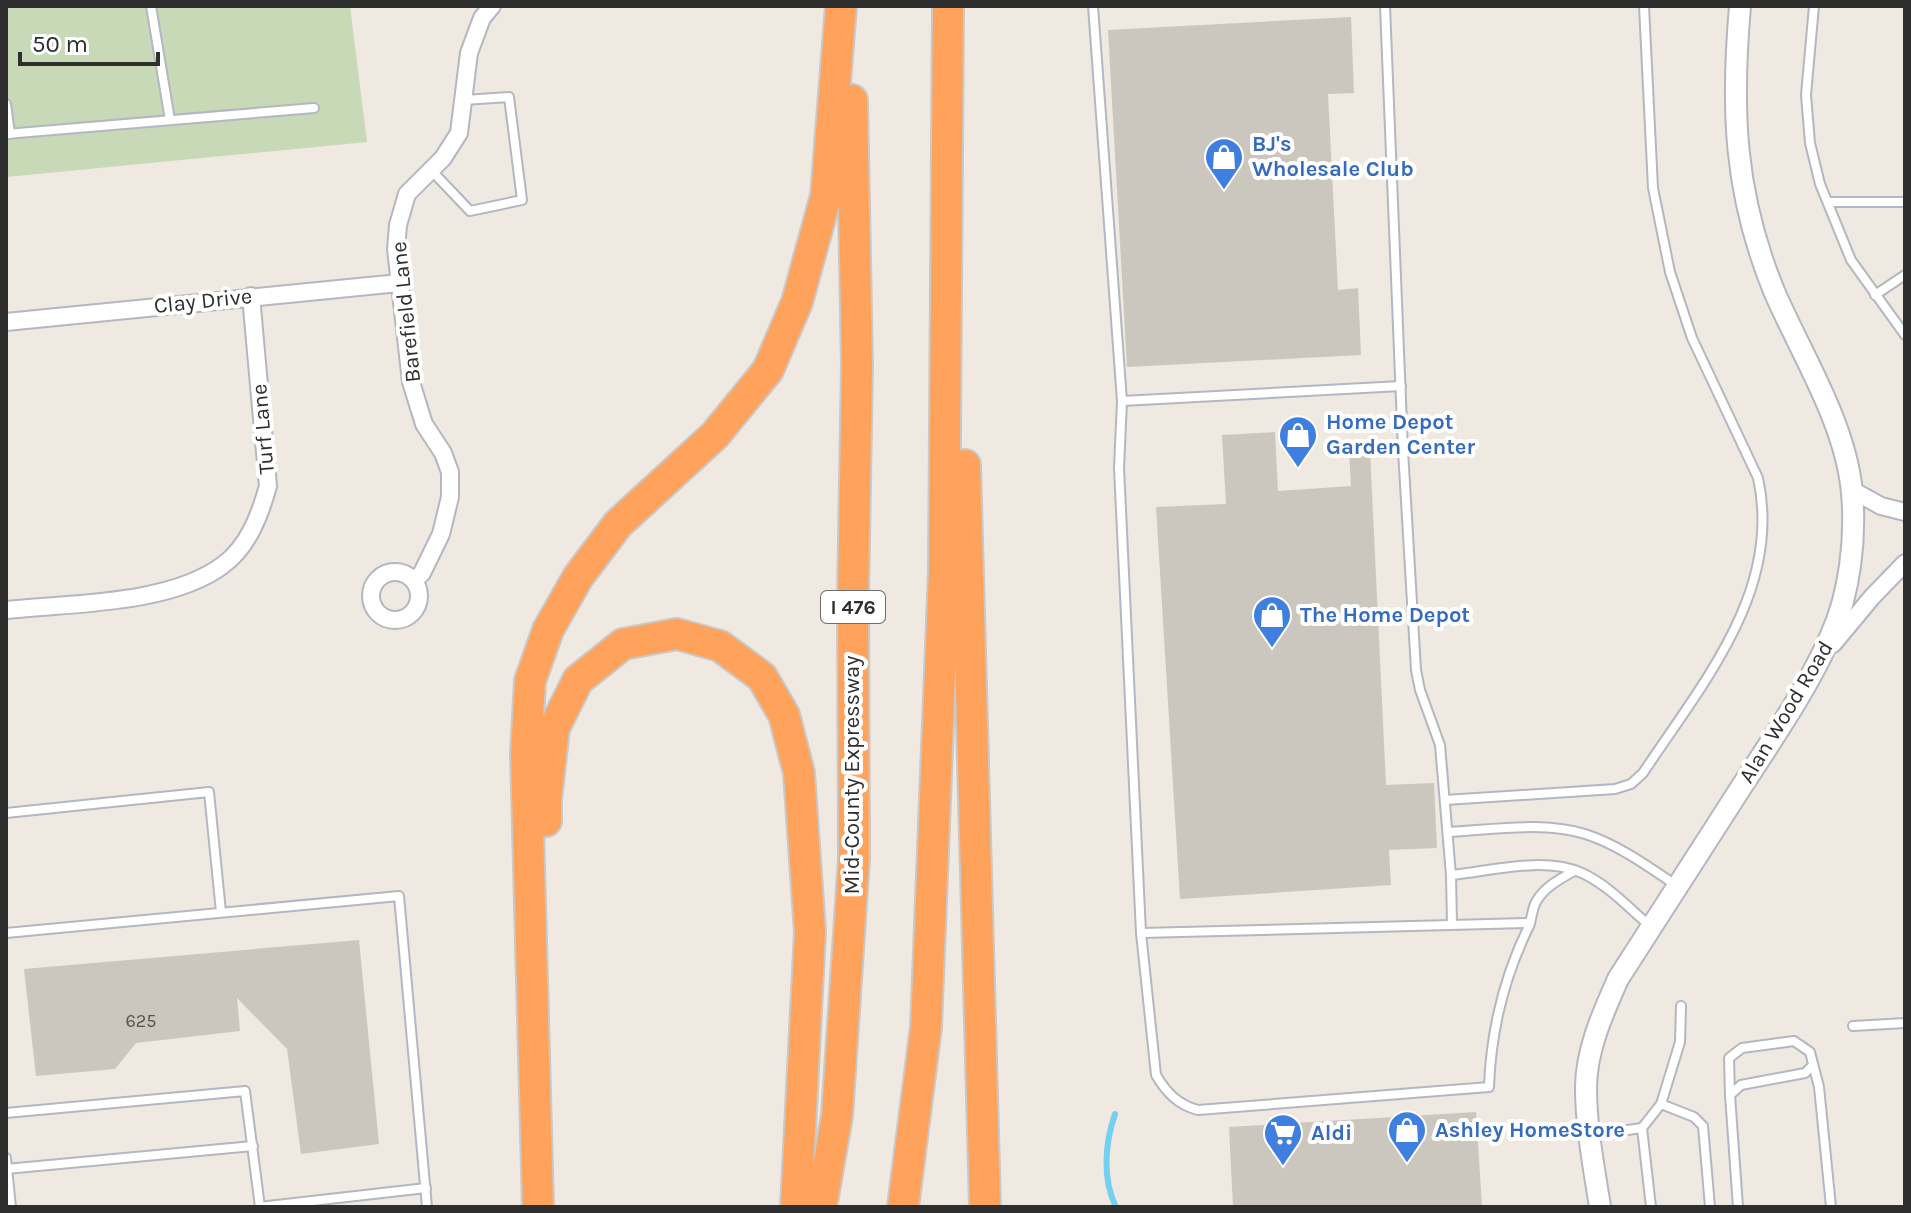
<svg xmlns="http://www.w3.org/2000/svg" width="1911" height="1213" font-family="Karla,sans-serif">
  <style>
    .cemetery { fill: #c8d9b8 }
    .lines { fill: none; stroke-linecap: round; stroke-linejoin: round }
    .stream { stroke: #75cff0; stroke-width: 6 }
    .building { fill: #cbc7bf }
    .service-casing { stroke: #b4b7c1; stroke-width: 12 }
    .minor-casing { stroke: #b4b7c1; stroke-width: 20 }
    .tertiary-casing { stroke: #b4b7c1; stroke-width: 24 }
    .motorway-casing { stroke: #c9c9c9; stroke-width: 34 }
    .service { stroke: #fff; stroke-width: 8 }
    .minor { stroke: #fff; stroke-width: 16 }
    .tertiary { stroke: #fff; stroke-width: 20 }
    .motorway { stroke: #ffa35c; stroke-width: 30 }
    .labels { text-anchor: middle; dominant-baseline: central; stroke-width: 8; stroke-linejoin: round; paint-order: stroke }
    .number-label { font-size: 18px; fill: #555452 }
    .shield { fill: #fff; stroke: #6d6d6d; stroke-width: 2 }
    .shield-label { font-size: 20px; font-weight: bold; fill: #2e2e2e }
    .shop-label { font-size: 22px; font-weight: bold; fill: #366cbe; stroke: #fff; text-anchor: start }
    .street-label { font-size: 22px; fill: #2e2e2e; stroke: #fff }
  </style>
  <rect width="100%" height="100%" fill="#efe9e1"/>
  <path class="cemetery" d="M6 6H350L367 142 6 177Z"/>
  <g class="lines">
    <path class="stream" d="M1115 1114C1105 1143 1102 1179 1116 1207"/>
  </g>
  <g class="building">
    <path d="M1351 17 1354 93 1328 94 1338 290 1358 288 1361 355 1127 367 1108 30Z"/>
    <path d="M1275 432 1278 491 1351 486 1349 452 1370 451 1386 785 1434 783 1437 848 1389 850 1391 885 1180 899 1156 507 1226 504 1222 435Z"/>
    <path d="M359 940 379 1144 301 1154 287 1049 237 998 240 1031 136 1043 115 1069 36 1076 24 969Z"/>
    <path d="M1476 1112 1482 1207H1233L1229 1127Z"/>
  </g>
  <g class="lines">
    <g class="service-casing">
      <g id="service">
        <path d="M151 6 170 120"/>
        <path d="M1093 6 1122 401 1401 386"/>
        <path d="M1385 6 1403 450 1416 670 1420 690 1440 745 1451 875 1452 924"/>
        <path d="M1814 6 1806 95 1810 143 1820 184 1851 260 1905 335"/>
        <path d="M6 104 10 134"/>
        <path d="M6 134 314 108"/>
        <path d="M431 170 470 211 522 200 509 97 464 100"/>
        <path d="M1828 202H1905"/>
        <path d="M1875 295 1905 275"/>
        <path d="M1122 401 1119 468 1141 933 1156 1075C1166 1092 1178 1105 1198 1110L1489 1087C1491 1030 1504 977 1529 926 1532 918 1532 909 1536 902 1544 887 1560 879 1574 871"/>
        <path d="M1445 800 1615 789 1631 784 1643 773C1701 685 1783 591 1758 478L1692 338 1670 272 1653 188 1644 6"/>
        <path d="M6 813 209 792 221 912"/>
        <path d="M1448 832C1492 830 1541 821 1585 834 1617 844 1649 867 1677 886"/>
        <path d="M1451 875C1491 871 1544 856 1582 873 1608 885 1629 908 1651 927"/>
        <path d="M6 933 399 896 427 1207"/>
        <path d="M1141 933 1530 923"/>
        <path d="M1853 1026 1905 1023"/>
        <path d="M1813 1065 1805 1073 1741 1085 1730 1095 1729 1058 1742 1048 1794 1041 1810 1052 1819 1087 1831 1207"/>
        <path d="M1730 1095 1738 1207"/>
        <path d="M1661 1104 1694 1117 1703 1126 1710 1207"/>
        <path d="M6 1113 245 1091 260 1207"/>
        <path d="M1642 1128 1661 1104 1680 1042 1681 1006"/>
        <path d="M1592 1135 1642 1128 1651 1207"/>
        <path d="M6 1158 11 1207"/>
        <path d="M6 1169 253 1146"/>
        <path d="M259 1207 426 1188"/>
      </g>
    </g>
    <g class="minor-casing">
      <g id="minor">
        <path d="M6 322 399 283"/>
        <path d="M1852 490 1881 506 1905 512"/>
        <circle cx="395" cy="596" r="24"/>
        <path d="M414 581 422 573 441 534 450 497V472L443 453 424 424 411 382 396 249 398 225 407 194 443 158 459 133 469 53 482 18 492 6"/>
        <path d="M6 610C70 603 170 605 223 565 248 547 260 515 268 486L251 296"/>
        <path d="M1833 644 1872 597 1905 563"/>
      </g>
    </g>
    <g class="tertiary-casing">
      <path id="tertiary" d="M1600 1207C1594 1168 1586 1127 1586 1088 1586 1050 1603 1013 1618 979 1659 915 1701 850 1742 786 1773 738 1808 688 1831 635 1850 593 1856 538 1852 493 1846 423 1801 354 1774 291 1734 193 1731 110 1740 6"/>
    </g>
    <g class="motorway-casing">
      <g id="motorway">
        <path d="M965 465 985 1207"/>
        <path d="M546 821V799L554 728 578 680 623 644 677 634 720 646 762 677 784 715 799 773 810 932 796 1207"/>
        <path d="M538 1207 526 753 530 681 548 630 578 577 618 524 715 435 768 370 797 302 826 196 841 6"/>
        <path d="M821 1207 837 1116 854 858 853 597 857 365 852 100"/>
        <path d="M903 1207 926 1027 944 571 948 6"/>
      </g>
    </g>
    <use href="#service" class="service"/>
    <use href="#minor" class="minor"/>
    <use href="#tertiary" class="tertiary"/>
    <use href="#motorway" class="motorway"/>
  </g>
  <defs>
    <g id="shop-pin" transform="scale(2)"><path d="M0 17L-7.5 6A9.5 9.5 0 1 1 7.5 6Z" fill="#3f7fe0" stroke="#fff"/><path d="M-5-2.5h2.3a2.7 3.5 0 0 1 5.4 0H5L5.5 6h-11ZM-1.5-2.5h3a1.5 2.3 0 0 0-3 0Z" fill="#fff"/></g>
    <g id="supermarket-pin" transform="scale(2)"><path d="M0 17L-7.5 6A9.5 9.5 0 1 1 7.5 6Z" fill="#3f7fe0" stroke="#fff"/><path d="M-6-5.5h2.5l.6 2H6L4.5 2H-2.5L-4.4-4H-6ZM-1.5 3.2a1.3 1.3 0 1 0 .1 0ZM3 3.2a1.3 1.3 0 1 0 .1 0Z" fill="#fff"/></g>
  </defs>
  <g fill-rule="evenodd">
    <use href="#shop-pin" x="1224" y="157"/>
    <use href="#shop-pin" x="1298" y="435"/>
    <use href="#shop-pin" x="1272" y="615"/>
    <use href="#shop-pin" x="1407" y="1130"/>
    <use href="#supermarket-pin" x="1283" y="1133"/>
  </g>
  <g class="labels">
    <g class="number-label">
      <text x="141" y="1021">625</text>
    </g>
    <rect class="shield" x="821" y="591" width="64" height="32" rx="6"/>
    <g class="shield-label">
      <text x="853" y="607">I 476</text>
    </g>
    <g class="shop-label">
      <text x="1252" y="144">BJ's<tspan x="1252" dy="25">Wholesale Club</tspan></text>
      <text x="1326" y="422">Home Depot<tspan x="1326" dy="25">Garden Center</tspan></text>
      <text x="1300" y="615">The Home Depot</text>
      <text x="1435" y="1130">Ashley HomeStore</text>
      <text x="1311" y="1133">Aldi</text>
    </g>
    <g class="street-label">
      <text transform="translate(203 301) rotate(-6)">Clay Drive</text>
      <text transform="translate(406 312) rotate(-96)">Barefield Lane</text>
      <text transform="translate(263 429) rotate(-95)">Turf Lane</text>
      <text transform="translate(1786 712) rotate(-59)">Alan Wood Road</text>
      <text transform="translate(852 775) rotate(-90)">Mid-County Expressway</text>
    </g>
  </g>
  <rect width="1911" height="1213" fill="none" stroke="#2e2e2e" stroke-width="16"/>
  <path d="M20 52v12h138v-12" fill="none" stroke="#2e2e2e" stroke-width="4"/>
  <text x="32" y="52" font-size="24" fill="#2e2e2e" stroke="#ffffff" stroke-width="6" paint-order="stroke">50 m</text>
</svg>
